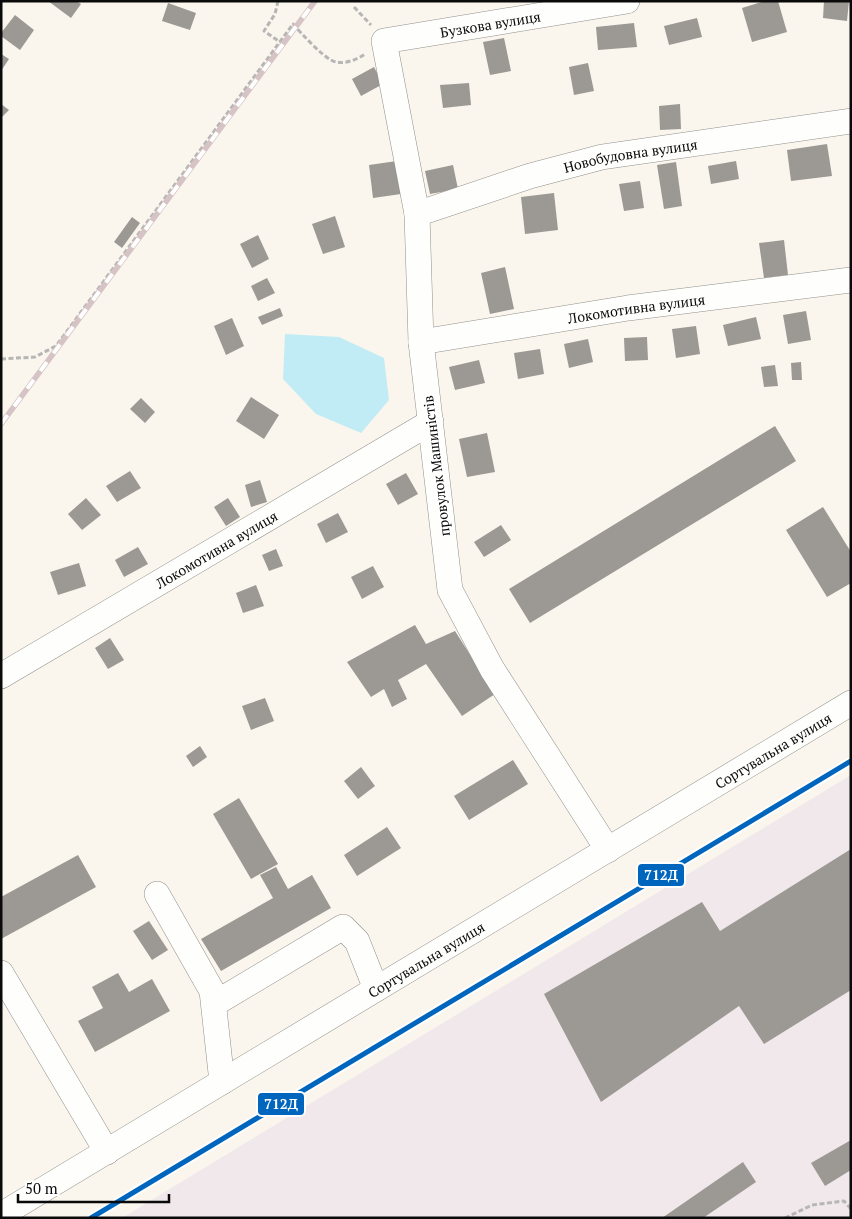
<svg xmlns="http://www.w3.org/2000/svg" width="852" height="1219" font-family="'PT Serif',serif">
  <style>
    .industrial { fill: #f0e8eb }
    .water { fill: #c2ecf5 }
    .building { fill: #9c9893 }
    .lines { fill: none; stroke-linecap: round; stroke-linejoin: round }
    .minor-casing { stroke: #92908c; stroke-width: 26 }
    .path { stroke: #b7b6b5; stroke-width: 3; stroke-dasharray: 5 2.5; stroke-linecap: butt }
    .minor { stroke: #fefefc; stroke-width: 25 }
    .rail-casing { stroke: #d6c3c5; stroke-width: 5.5 }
    .rail { stroke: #fff; stroke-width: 4; stroke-dasharray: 11; stroke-linecap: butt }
    .rail-1-casing { stroke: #fff; stroke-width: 9 }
    .rail-1 { stroke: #0065bd; stroke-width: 5 }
    .labels { text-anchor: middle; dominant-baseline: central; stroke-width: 5; stroke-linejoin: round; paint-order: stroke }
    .street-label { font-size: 14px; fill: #0a0a0a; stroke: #fff }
    .line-badge { stroke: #fff; stroke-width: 2 }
    .badge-label { font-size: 14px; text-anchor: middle; font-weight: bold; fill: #fff }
  </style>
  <rect width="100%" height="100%" fill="#faf6ed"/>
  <path class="industrial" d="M851 775V1218H122Z"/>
  <path class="water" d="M285 334 339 337 384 358 389 400 361 433 316 414 283 379Z"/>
  <g class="building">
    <path d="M48 1H76L81 4 71 18Z"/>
    <path d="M765 1H778L787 32 752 42 742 8Z"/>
    <path d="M824 1H849L847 21 823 18Z"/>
    <path d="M168 3 196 13 190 30 162 21Z"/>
    <path d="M15 15 34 30 20 50 1 36V33Z"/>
    <path d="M697 18 702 37 669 45 664 26Z"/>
    <path d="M634 23 637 47 598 50 596 27Z"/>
    <path d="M504 38 511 71 490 75 483 42Z"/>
    <path d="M1 54 9 59 1 71Z"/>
    <path d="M588 63 594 91 574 95 569 67Z"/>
    <path d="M374 67 383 84 361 96 352 79Z"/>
    <path d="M469 83 471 105 443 108 440 85Z"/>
    <path d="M1 104 9 110 1 118Z"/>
    <path d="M680 104 681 129 660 130 659 106Z"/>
    <path d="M827 144 832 176 791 181 787 150Z"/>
    <path d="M397 161 401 194 373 198 369 165Z"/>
    <path d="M736 161 739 179 711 184 708 166Z"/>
    <path d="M676 162 682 206 664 209 657 165Z"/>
    <path d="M453 165 458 189 430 194 425 171Z"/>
    <path d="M640 181 644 208 624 211 619 184Z"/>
    <path d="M554 193 558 230 525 234 521 197Z"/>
    <path d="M335 216 345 247 323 254 312 224Z"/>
    <path d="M132 217 140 223 122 248 114 242Z"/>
    <path d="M258 235 269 259 252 268 240 244Z"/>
    <path d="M784 240 788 275 764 278 759 243Z"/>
    <path d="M505 267 514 309 490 314 481 273Z"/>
    <path d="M267 278 275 293 258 301 251 286Z"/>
    <path d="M280 308 283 316 262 325 258 317Z"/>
    <path d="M806 311 811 340 788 344 783 315Z"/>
    <path d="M756 317 761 339 728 346 723 325Z"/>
    <path d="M232 318 244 346 226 355 214 326Z"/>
    <path d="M696 326 700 354 676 358 672 329Z"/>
    <path d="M647 337 648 360 625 361 624 338Z"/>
    <path d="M588 339 593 362 569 368 564 344Z"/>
    <path d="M540 349 544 374 518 379 514 353Z"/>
    <path d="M479 360 485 383 455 390 449 367Z"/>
    <path d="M801 362 802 380H792L791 363Z"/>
    <path d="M775 365 778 386 764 387 761 367Z"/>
    <path d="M251 397 279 415 264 439 236 421Z"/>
    <path d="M141 398 155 412 145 423 130 409Z"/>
    <path d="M775 426 796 461 530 623 509 589Z"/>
    <path d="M487 433 495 472 467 477 459 439Z"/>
    <path d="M130 471 141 488 117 502 106 486Z"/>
    <path d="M406 473 418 494 398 505 386 484Z"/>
    <path d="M260 480 267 502 251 507 245 485Z"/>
    <path d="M86 498 101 515 82 530 68 514Z"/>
    <path d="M228 498 240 517 226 526 214 507Z"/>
    <path d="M823 507 851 552V583L827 597 786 530Z"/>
    <path d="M338 513 348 532 326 543 317 524Z"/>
    <path d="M501 525 511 540 484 557 474 542Z"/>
    <path d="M138 547 148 564 124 577 115 560Z"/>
    <path d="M276 549 283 566 269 571 262 555Z"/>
    <path d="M79 563 86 586 58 595 50 572Z"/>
    <path d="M373 566 384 587 362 599 351 577Z"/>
    <path d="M256 585 264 606 243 613 236 593Z"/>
    <path d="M415 625 426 644 455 631 495 694 462 716 426 664 398 680 407 699 392 707 384 689 371 697 347 662Z"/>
    <path d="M110 638 124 660 108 669 95 648Z"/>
    <path d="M265 698 274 721 251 730 242 706Z"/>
    <path d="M200 746 207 757 193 767 186 756Z"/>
    <path d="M513 760 528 784 469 820 454 796Z"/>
    <path d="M361 767 375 786 358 799 344 781Z"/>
    <path d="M239 798 278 864 251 879 213 814Z"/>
    <path d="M387 827 401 848 357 876 344 855Z"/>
    <path d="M851 849V990L764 1044 739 1006 601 1102 544 994 702 902 720 931Z"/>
    <path d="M78 855 96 887 1 939V897Z"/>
    <path d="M276 867 288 889 312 875 331 908 221 971 201 939 273 898 260 875Z"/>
    <path d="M149 921 168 950 152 960 133 931Z"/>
    <path d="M118 973 129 992 152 979 170 1011 95 1052 78 1021 103 1008 92 987Z"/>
    <path d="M851 1140V1170L825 1186 811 1163Z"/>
    <path d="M743 1162 756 1182 703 1218H662Z"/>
  </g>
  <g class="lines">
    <g class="minor-casing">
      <g id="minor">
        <path id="s1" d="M417 214 530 176 602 157 851 121"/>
        <path id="s2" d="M421 342 628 308 851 280"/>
        <path id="s3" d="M1 676 431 422"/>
        <path id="s4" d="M608 850 492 669 450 590 421 342 417 214 384 41 627 1"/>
        <path d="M157 894 212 991 222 1082"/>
        <path d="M1 973 107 1152"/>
        <path d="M214 1004 343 927 357 941 376 989"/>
        <path id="s5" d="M1 1215 851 703"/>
      </g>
    </g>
    <g class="path">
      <path d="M278 1 275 14 264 31 280 42"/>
      <path d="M354 7 371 25"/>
      <path d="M1 359 35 357 56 346 293 24C302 34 320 54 331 60 341 66 357 60 365 54"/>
      <path d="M785 1218 812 1205 844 1201 851 1209"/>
    </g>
    <use href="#minor" class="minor"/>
    <g class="rail-casing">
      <path id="rail" d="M1 424 315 1"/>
    </g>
    <use href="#rail" class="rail"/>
    <g class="rail-1-casing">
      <path id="rail-1" d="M91 1218 851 761"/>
    </g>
    <use href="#rail-1" class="rail-1"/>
  </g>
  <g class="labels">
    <g class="street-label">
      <text stroke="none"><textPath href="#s4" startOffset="966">Бузкова вулиця</textPath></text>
      <text stroke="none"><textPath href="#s1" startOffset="222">Новобудовна вулиця</textPath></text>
      <text stroke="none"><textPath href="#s2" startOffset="218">Локомотивна вулиця</textPath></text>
      <text transform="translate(436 466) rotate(-97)">провулок Машиністів</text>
      <text stroke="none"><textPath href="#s3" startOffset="250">Локомотивна вулиця</textPath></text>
      <text stroke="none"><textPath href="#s5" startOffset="901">Сортувальна вулиця</textPath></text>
      <text stroke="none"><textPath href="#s5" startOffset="496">Сортувальна вулиця</textPath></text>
    </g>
  </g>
  <g class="line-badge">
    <rect x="637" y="863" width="48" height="24" rx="5" fill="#0065bd"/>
    <rect x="257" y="1092" width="48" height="24" rx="5" fill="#0065bd"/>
  </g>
  <g class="badge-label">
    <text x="661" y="880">712Д</text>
    <text x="281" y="1109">712Д</text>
  </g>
  <rect width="852" height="1219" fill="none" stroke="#0a0a0a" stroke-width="5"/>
  <path d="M18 1194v8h151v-8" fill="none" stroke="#0a0a0a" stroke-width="2.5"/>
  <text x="25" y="1194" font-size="15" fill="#0a0a0a" stroke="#ffffff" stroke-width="4" paint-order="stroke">50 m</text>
</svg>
